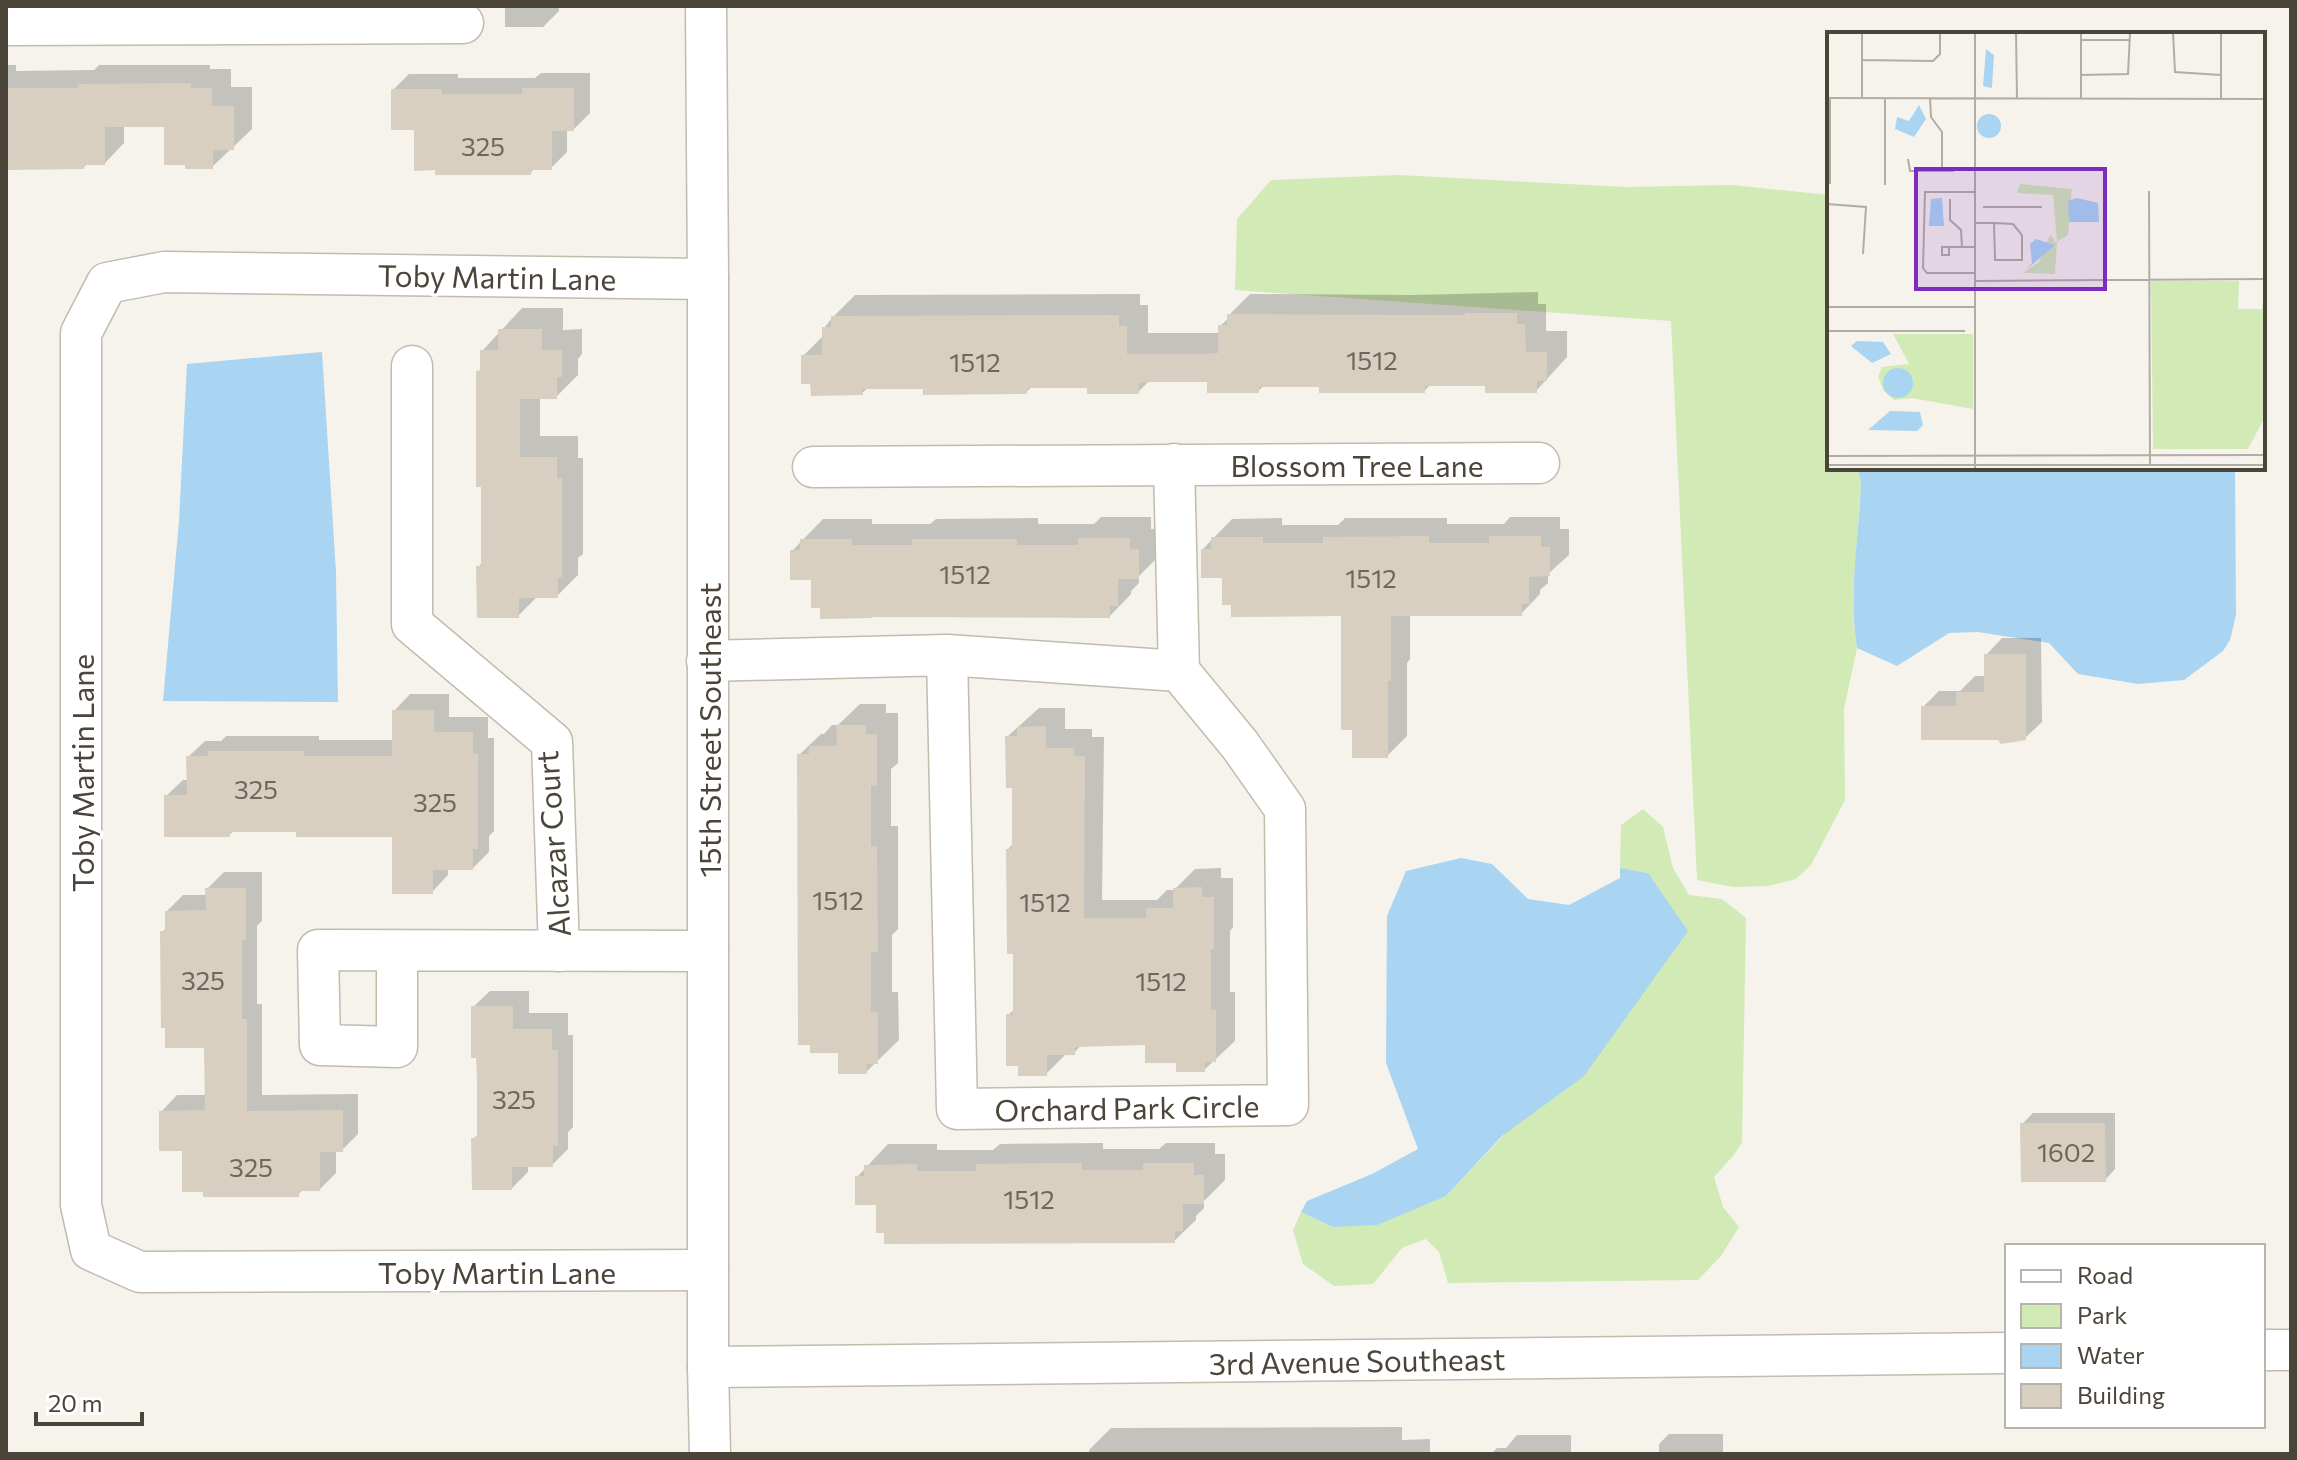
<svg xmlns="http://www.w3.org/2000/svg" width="2297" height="1460" font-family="Commissioner,sans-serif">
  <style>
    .green { fill: #d2eab5 }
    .water { fill: #a9d4f2 }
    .shadow { fill: #0003 }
    .building { fill: #d8cfc1 }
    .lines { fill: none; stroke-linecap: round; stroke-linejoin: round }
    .street-casing { stroke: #c2bbae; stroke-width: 43 }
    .street { stroke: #fff; stroke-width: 40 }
    .labels { text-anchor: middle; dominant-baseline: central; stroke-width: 7; stroke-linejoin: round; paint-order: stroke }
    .number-label { font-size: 26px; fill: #6e675b }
    .street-label { font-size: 30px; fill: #4b4439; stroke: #fff }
    .inset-road { fill: none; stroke: #b2ada4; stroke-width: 2 }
    .view { fill: #7b2cbf; fill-opacity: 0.15; stroke: #7b2cbf; stroke-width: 4 }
    .inset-edge { fill: none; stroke: #4b4439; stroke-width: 4 }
  </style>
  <rect width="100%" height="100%" fill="#f6f3ec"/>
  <g class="green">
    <path d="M1398 175 1626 187 1732 185 1829 195V468H1858L1861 483 1853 595 1854 627 1857 648 1844 709 1845 800 1811 865 1796 879 1768 886 1733 887 1697 880 1671 321 1235 290 1237 219 1271 180Z"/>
    <path d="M1643 809 1663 827 1673 868 1689 895 1722 899 1746 918 1742 1143 1733 1156 1714 1177 1723 1207 1739 1227 1721 1256 1698 1280 1448 1283 1439 1252 1426 1239 1402 1248 1373 1284 1334 1286 1303 1264 1293 1230 1301 1212 1333 1227 1446 1196 1503 1136 1648 873 1620 868 1621 825Z"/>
  </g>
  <g class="water">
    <path d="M322 352 336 572 338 702 163 701 179 521 187 364Z"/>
    <path d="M1858 468H2235L2236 615 2230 640 2223 651 2184 680 2138 684 2078 674 2049 643 1978 632 1949 633 1897 666 1857 648C1848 593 1859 538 1861 483Z"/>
    <path d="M1461 858 1492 864 1528 899 1569 905 1620 878V868L1648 873 1688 931 1584 1076 1502 1136 1446 1196 1377 1225 1333 1227 1301 1212 1307 1201 1372 1174 1418 1149 1386 1063 1387 916 1406 871Z"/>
  </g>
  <g class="shadow">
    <path d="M505 6H559V11L543 27H505Z"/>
    <path d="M6 65H16V71L94 70 99 65H210V69H231V87H252V129L212 167 166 125H124V143L105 163H88L84 167 6 168Z"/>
    <path d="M541 73H590V113L574 129H567V152L551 168H535L530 173 416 128 393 90 409 74H458V78H535Z"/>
    <path d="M1538 292V304H1546V331H1567V357L1536 391 1487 384H1431L1424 391 1321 385H1265L1258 391 1209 380 1149 381 1138 392 1089 386H1033L1026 392 925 387H869L862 393 803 356 824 335V328L833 317 855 295 1140 294V305H1148V333H1220V326L1229 318V315L1250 294 1412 295Z"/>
    <path d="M522 308H563V330L582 329V354L578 359V375L556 397H540V436H578V458H583V554L578 558V575L557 596H538L518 616 478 567 483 562 478 372 482 367V351Z"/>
    <path d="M1101 517H1151V529H1160V555L1139 576V583L1131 591V594L1110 616 822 606 813 578 792 551 823 519H872V524H930L936 519 1038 518V524H1094Z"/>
    <path d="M1510 517H1560V529H1569V555L1548 574V583L1540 590V594L1521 614H1410V659L1407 663V736L1387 756 1343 614 1233 603 1224 576 1203 549 1232 519 1282 518V525H1338L1345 518H1447V524H1504Z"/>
    <path d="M2002 638H2041L2042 722 2025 738 1923 707 1939 691H1960L1975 676H1986V655Z"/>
    <path d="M410 694H449V717H488V738H494V831L489 836V852L473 868H448V875L432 892 394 835 298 830H235L229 835 166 796 183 780H189L188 757 205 741H221L226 736H319V740H394V711Z"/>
    <path d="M860 704H886V713H898V763L891 769V826H898V929L892 935V992H898L899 1040 866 1072 840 1051 799 755 821 734H824L832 725H838Z"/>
    <path d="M1039 708H1065V729H1092V737H1104L1102 900H1157L1167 890H1174L1195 869 1221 868V878H1233V927L1230 931V992H1235V1041L1204 1070 1178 1061 1147 1043 1082 1044 1074 1053 1066 1054 1046 1074 1008 1015 1015 1009V952L1008 849 1014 843V786L1007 737Z"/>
    <path d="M224 872H262V921L257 926V1004H262V1095L358 1094V1134L342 1150H336V1173L320 1189H303L298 1195 184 1149 161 1112 177 1095H207L206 1046 162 932 167 927V911L183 895H208V888Z"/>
    <path d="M490 991H529V1013H568V1035H573V1127L568 1132V1149L552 1165H528V1172L512 1188 473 1139 479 1134V1078L473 1007Z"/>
    <path d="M2033 1113H2115V1169L2105 1180 2022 1124Z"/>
    <path d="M1103 1143V1149H1159L1166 1143H1215V1154H1225V1180L1204 1201V1208L1196 1216V1220L1174 1241 878 1203 857 1177 888 1144H937V1150H993L1000 1144Z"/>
    <path d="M1402 1427V1440L1430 1439V1454H1089V1450L1111 1428Z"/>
    <path d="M1669 1434H1723V1454H1659V1444Z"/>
    <path d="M1517 1435H1571V1454H1491L1497 1448H1506Z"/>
  </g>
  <g class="building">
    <path d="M191 83V88H212V106H234V150H213V169H185V165H164V127H105V165H84V169L6 170V88H78V84Z"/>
    <path d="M522 88H574V131H552V170H531V175H435V170L414 171V130H391V89H442V94H522Z"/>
    <path d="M1465 313H1517V324H1525L1526 352H1547V381H1537V393H1485V386H1425V393H1319V387H1259V393H1207V382H1148L1139 383V394H1087V388H1027V394L923 395V389H862L863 395 811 396 810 384H801V355H822V327H831V316L1119 315V326H1127V354H1197L1218 353V325H1227V314L1389 315H1465Z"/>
    <path d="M498 329H542V350H562V377H557V399H520V457H557V478H562V577L558 578V598H519V618H477L476 566H481V487H476V371H480V350H498Z"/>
    <path d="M1429 536V543H1489V536H1541V547H1550V576L1529 577V604H1522V616H1391V681H1388V758H1352V730H1341V616L1231 617V605H1222V578H1201V549H1211V537H1263V543H1323V537Z"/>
    <path d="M1078 538H1130V550L1139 549V579H1118V606H1110V618L872 617V618L820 619V608H811V580H790V550H800V539H852V545H912V539H1017V545H1078Z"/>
    <path d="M1984 654H2026V740L2001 744 1998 740H1921V706H1956V692H1984Z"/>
    <path d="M392 710H434V732H473V754H478V849H473V870H433V894H392V837H296V832H230V837H164V795H187L186 756H208V751H304V756H392Z"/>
    <path d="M836 725H866V734H877V786H871V846H877L878 952H871V1012H878V1064H867V1074H838V1053H810V1045H798L797 754H809V746H837Z"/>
    <path d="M1046 726V748H1074V756H1085L1084 918H1146V908H1173V888L1202 887V897H1214V949H1211V1010H1216V1062H1205V1072H1176V1063H1145V1045L1075 1047V1055H1047V1076H1018V1066H1006V1014H1013V954H1007L1006 849H1012V788H1006L1005 736H1017V727Z"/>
    <path d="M205 888H246V940H242V1019H247V1111L343 1110V1152H320V1191H299V1197H203V1192H182V1151H159V1111L205 1110 204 1048H165V1028H161L160 931H165V911L206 910Z"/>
    <path d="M471 1006H513V1029H552V1050H558V1146H553V1167H512V1190H472L471 1138H477V1078L476 1058H471Z"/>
    <path d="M2020 1123H2105L2106 1182H2021Z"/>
    <path d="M1082 1163V1170H1143V1163H1194V1175H1204V1204H1183V1231H1175V1243L884 1244V1233H876V1205H855V1176H864V1165L917 1164V1171H976V1164Z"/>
  </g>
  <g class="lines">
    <g class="street-casing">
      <g id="street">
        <path d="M706 6 708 279V1367L710 1454"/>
        <path d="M6 25 463 23"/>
        <path d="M412 366V624L552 742 559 951"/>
        <path d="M1174 464 1179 671"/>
        <path d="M813 467 1539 463"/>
        <path d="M707 661 947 655 1179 671 1240 745 1285 809 1288 1105 957 1109 947 655"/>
        <path d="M397 951V1047L320 1045 318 950 708 951"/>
        <path d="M708 1270 140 1272 91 1250 81 1205V333L107 283 164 272 708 279"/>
        <path d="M2263 1350H2291"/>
        <path d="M708 1367 2007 1353"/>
      </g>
    </g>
    <use href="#street" class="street"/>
  </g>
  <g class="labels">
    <g class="number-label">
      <text x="483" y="145">325</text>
      <text x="1372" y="359">1512</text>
      <text x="975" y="361">1512</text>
      <text x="965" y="573">1512</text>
      <text x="1371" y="577">1512</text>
      <text x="256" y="788">325</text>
      <text x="435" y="801">325</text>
      <text x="838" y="899">1512</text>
      <text x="1045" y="901">1512</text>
      <text x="203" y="979">325</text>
      <text x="1161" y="980">1512</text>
      <text x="514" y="1098">325</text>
      <text x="2066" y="1151">1602</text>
      <text x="251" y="1166">325</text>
      <text x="1029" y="1198">1512</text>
    </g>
    <g class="street-label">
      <text transform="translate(497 276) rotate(1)">Toby Martin Lane</text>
      <text x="1357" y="464">Blossom Tree Lane</text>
      <text transform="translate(708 730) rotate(-90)">15th Street Southeast</text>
      <text transform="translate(81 773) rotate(-90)">Toby Martin Lane</text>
      <text transform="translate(552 844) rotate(-94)">Alcazar Court</text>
      <text transform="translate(1127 1107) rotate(-1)">Orchard Park Circle</text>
      <text x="497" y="1271">Toby Martin Lane</text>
      <text transform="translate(1357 1360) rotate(-1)">3rd Avenue Southeast</text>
    </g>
  </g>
  <g transform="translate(1827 32)">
    <rect width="438" height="438" fill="#f6f3ec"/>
    <path d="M193 152 245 157 241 203 230 210 228 242 196 241 212 230 222 205 224 203 228 210H230L226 163 190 161ZM324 249H412L411 277H435L438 250V385L421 417H326ZM66 302H146V377L85 366 67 368 57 359 51 345 55 335 82 332Z" fill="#d2eab5"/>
    <path d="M159 17 167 23 165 56 156 54ZM92 73 99 87 87 105 68 97 70 85 82 89ZM150 94a12 12 0 1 1 24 0a12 12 0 1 1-24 0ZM115 166 117 194H102L104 167ZM250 166 271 171 272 190H242L241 169ZM209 207 228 213 199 238 205 231 203 212ZM30 309 56 310 64 322 45 331 24 314ZM56 351a15 15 0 1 1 30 0a15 15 0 1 1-30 0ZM63 379 93 380 96 393 90 399 41 398Z" fill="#a9d4f2"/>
    <path class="inset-road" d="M189 1 190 66M346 1 348 40 394 43M394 1V66M254 8H303M35 28 106 29 113 22V1M254 43 301 42 303 1M35 65V1M0 66 438 67M103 66 104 85 115 100V139M254 66V1M81 127 83 139H127M3 152V66M58 153V66M322 159 323 433M123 167V188L134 198 135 215M0 172 39 175 36 222M156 175H215M147 191H167L186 192 195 203V228H168L167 191M122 215V223H115V215H147M147 241H100L96 236 98 160H147M147 249 438 247M0 275H148M0 299H138M0 424 438 423M0 433H438M148 437V1"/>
    <path class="view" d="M89 137H278V257H89Z"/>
    <rect width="438" height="438" class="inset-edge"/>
  </g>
  <rect width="2297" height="1460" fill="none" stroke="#4b4439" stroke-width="16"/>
  <rect x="2005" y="1244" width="260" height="184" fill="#ffffff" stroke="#b7b4b0" stroke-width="2"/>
  <rect x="2021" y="1270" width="40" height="12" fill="#ffffff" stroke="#b7b4b0" stroke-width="2"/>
  <text x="2077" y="1284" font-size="24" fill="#4b4439">Road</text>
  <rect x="2021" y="1304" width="40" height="24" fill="#d2eab5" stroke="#b7b4b0" stroke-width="2"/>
  <text x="2077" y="1324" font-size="24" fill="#4b4439">Park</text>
  <rect x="2021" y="1344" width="40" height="24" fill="#a9d4f2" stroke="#b7b4b0" stroke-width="2"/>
  <text x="2077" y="1364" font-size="24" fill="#4b4439">Water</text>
  <rect x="2021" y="1384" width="40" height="24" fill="#d8cfc1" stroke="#b7b4b0" stroke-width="2"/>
  <text x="2077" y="1404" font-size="24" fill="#4b4439">Building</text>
  <path d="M36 1412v12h106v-12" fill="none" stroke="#4b4439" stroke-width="4"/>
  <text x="48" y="1412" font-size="24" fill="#4b4439" stroke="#ffffff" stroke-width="6" paint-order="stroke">20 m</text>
</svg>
